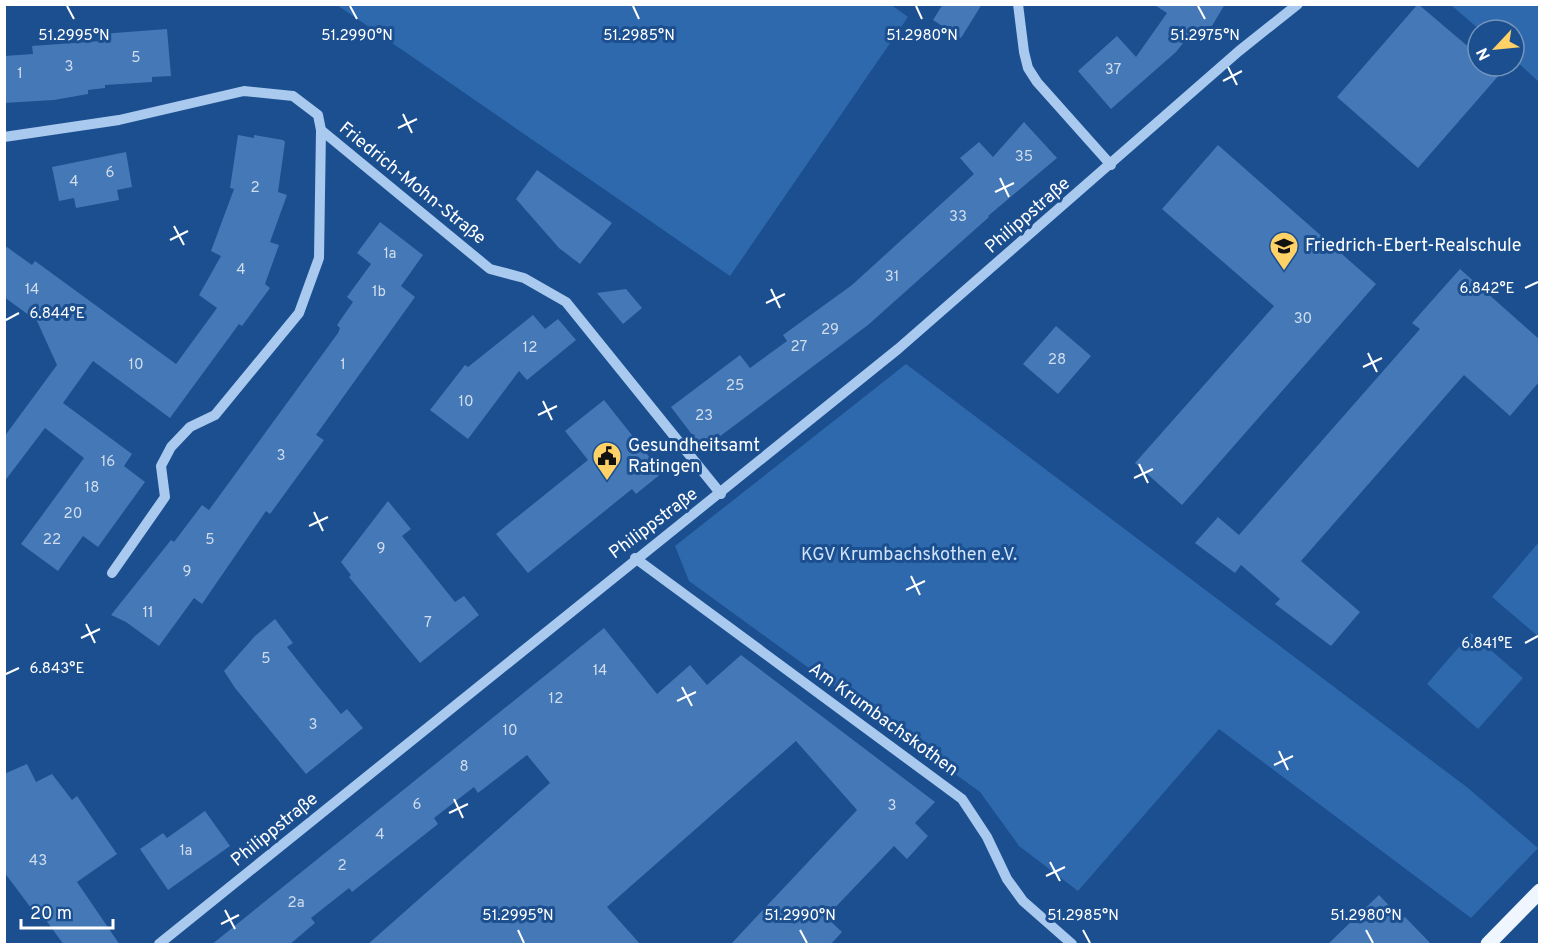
<svg xmlns="http://www.w3.org/2000/svg" width="1544" height="949" font-family="Overpass,sans-serif">
  <style>
    .green { fill: #2e69ad }
    .building { fill: #4478b7 }
    .lines { fill: none; stroke-linecap: round; stroke-linejoin: round }
    .minor { stroke: #a9c9ee; stroke-width: 10 }
    .major { stroke: #f0f6ff; stroke-width: 15 }
    .ticks { fill: none; stroke: #fff; stroke-width: 2 }
    .labels { text-anchor: middle; dominant-baseline: central; stroke-width: 6; stroke-linejoin: round; paint-order: stroke }
    .number-label { font-size: 15px; fill: #d0dded }
    .street-label { font-size: 18px; fill: #fff; stroke: #1b4f8f }
    .poi-label { font-size: 18px; fill: #fff; stroke: #1b4f8f; text-anchor: start }
    .park-label { font-size: 18px; fill: #cfe3fa; stroke: #1b4f8f }
    .ticks-label { font-size: 15px; text-anchor: middle; fill: #fff; stroke: #1b4f8f; stroke-width: 6; stroke-linejoin: round; paint-order: stroke }
  </style>
  <rect width="100%" height="100%" fill="#1b4f8f"/>
  <g class="green">
    <path d="M890 4 908 17 730 276 337 5Z"/>
    <path d="M1451 5H1539V82L1514 59V30H1480Z"/>
    <path d="M906 364 1468 788 1538 848 1471 918 1219 729 1078 891 1019 846 980 792 689 581 675 546Z"/>
    <path d="M1539 542V637L1492 597Z"/>
    <path d="M1471 633 1523 678 1478 729 1427 684Z"/>
  </g>
  <g class="building">
    <path d="M943 4H982L961 38 933 20Z"/>
    <path d="M1153 4H1225L1206 36 1194 29 1176 52 1111 109 1078 71 1117 36 1136 57 1167 13Z"/>
    <path d="M1418 4 1478 55V66H1490L1500 74 1418 168 1337 97Z"/>
    <path d="M167 29 171 76 152 77V82L105 85V88L88 90V94L54 100 4 103V56L33 54 32 46 101 41V34Z"/>
    <path d="M1024 122 1057 158 988 216 989 217 868 325 703 449 671 407 740 355 750 368 787 341 783 335 852 285 974 174 960 158 979 142 993 157Z"/>
    <path d="M238 135 254 138V135L283 140 285 142 278 192 287 195 270 242 279 245 265 284 270 288 242 326 239 324 170 418 93 361 63 403 132 454 124 466 145 482 98 547 83 536 58 571 21 544 84 458 45 428 4 482V437L57 365 37 321 4 297V245L32 265 35 261 176 364 217 308 199 295 221 256 211 251 234 189 230 188Z"/>
    <path d="M1218 145 1376 284 1182 505 1135 463 1274 306 1162 209Z"/>
    <path d="M126 152 132 187 117 190 119 200 76 208 74 198 59 201 52 167Z"/>
    <path d="M537 170 612 223 580 264 559 248 516 199Z"/>
    <path d="M380 222 423 255 401 286 415 297 316 435 324 440 270 514 266 511 202 604 194 598 159 646 126 622 111 615 171 540 174 542 202 505 209 510 338 333 340 328 337 325 353 302 347 297 371 264 357 253Z"/>
    <path d="M1460 269 1539 339V382L1510 416 1464 375 1301 561 1360 612 1331 646 1275 604 1280 599 1241 565 1235 573 1195 543 1218 517 1239 535 1420 329 1412 323Z"/>
    <path d="M626 289 642 308 623 324 597 293Z"/>
    <path d="M533 315 545 329 558 319 576 340 527 380 519 371 468 439 430 410 465 365 468 367Z"/>
    <path d="M1056 326 1091 356 1058 394 1023 364Z"/>
    <path d="M604 400 662 473 636 494 632 489 528 573 496 534 588 460 565 431Z"/>
    <path d="M388 501 411 529 402 536 455 602 464 596 479 615 420 663 349 577 351 575 341 562Z"/>
    <path d="M275 619 293 643 287 647 314 681 341 714 347 709 363 728 306 774 235 688 224 671 255 636Z"/>
    <path d="M604 628 657 694 690 665 707 685 741 655 935 802 915 823 928 836 907 859 894 846 826 917 842 932 830 945H730L857 810 796 741 607 907 641 945H367L550 783 527 755 478 793 474 787 434 818 438 824 352 892 349 888 311 918 315 923 289 945H211Z"/>
    <path d="M27 764 36 782 52 774 72 800 77 796 117 854 77 882 120 945H64L38 909 34 912 4 872V774Z"/>
    <path d="M205 811 230 846 168 890 140 849 163 833 167 838Z"/>
    <path d="M1379 895 1402 919 1405 917 1432 945H1327Z"/>
  </g>
  <g class="lines">
    <g class="minor">
      <path d="M1018 4 1024 52 1028 68 1037 82 1111 165"/>
      <path d="M4 137 119 120 244 91 293 96 318 115 321 130 490 269 524 278 566 302 721 494"/>
      <path d="M635 558 962 799 987 837 1007 879 1023 901 1072 944"/>
      <path d="M112 573 165 497 161 466 171 447 190 427 215 415 299 313 319 258 321 130"/>
      <path d="M159 944 898 349 1239 51 1298 4"/>
    </g>
    <path class="major" d="M1488 944 1540 891"/>
  </g>
  <path class="ticks" d="M67 6 74 19M350 6 357 19M633 6 639 19M916 6 922 19M1198 6 1205 19M1228 67 1237 85M1223 81 1242 71M403 114 412 133M398 128 417 119M1000 178 1009 197M995 192 1014 183M174 226 184 245M170 240 188 231M1525 288 1538 282M771 289 780 308M766 303 785 294M6 320 19 313M1368 353 1377 372M1363 367 1382 358M543 401 552 420M538 415 557 406M1139 464 1148 483M1134 478 1153 469M314 512 323 531M309 526 328 517M911 576 920 595M906 590 925 581M86 624 95 643M81 638 100 629M1525 643 1538 636M6 674 19 668M682 687 692 706M677 701 696 692M1279 751 1288 770M1274 765 1293 756M454 799 463 818M449 813 468 804M1050 862 1060 881M1046 876 1065 867M225 910 235 929M221 924 239 915M518 930 524 943M800 930 807 943M1083 930 1090 943M1366 930 1373 943"/>
  <defs>
    <g id="school-pin" transform="scale(1.5)"><path d="M0 17L-7.5 6A9.5 9.5 0 1 1 7.5 6Z" fill="#ffd166" stroke="#1b4f8f"/><path d="M0-5L7-2L0 1L-7-2ZM-4 1L0 2.5L4 1V4Q0 6-4 4Z" fill="#111"/></g>
    <g id="civic-pin" transform="scale(1.5)"><path d="M0 17L-7.5 6A9.5 9.5 0 1 1 7.5 6Z" fill="#ffd166" stroke="#1b4f8f"/><path d="M-.6-6.5H3V-4.5H.6V-3L4-1V1h2V6H-6V1h2V-1L-.6-3ZM-1.2 2.5V6h2.4V2.5Z" fill="#111"/></g>
  </defs>
  <g fill-rule="evenodd">
    <use href="#school-pin" x="1284" y="246"/>
    <use href="#civic-pin" x="607" y="456"/>
  </g>
  <g class="labels">
    <g class="number-label">
      <text x="136" y="58">5</text>
      <text x="69" y="67">3</text>
      <text x="1113" y="70">37</text>
      <text x="20" y="74">1</text>
      <text x="1024" y="157">35</text>
      <text x="110" y="173">6</text>
      <text x="74" y="182">4</text>
      <text x="255" y="188">2</text>
      <text x="958" y="217">33</text>
      <text x="390" y="254">1a</text>
      <text x="241" y="270">4</text>
      <text x="892" y="277">31</text>
      <text x="32" y="290">14</text>
      <text x="379" y="292">1b</text>
      <text x="1303" y="319">30</text>
      <text x="830" y="330">29</text>
      <text x="799" y="347">27</text>
      <text x="530" y="348">12</text>
      <text x="1057" y="360">28</text>
      <text x="136" y="365">10</text>
      <text x="343" y="365">1</text>
      <text x="735" y="386">25</text>
      <text x="466" y="402">10</text>
      <text x="704" y="416">23</text>
      <text x="281" y="456">3</text>
      <text x="108" y="462">16</text>
      <text x="92" y="488">18</text>
      <text x="73" y="514">20</text>
      <text x="52" y="540">22</text>
      <text x="210" y="540">5</text>
      <text x="381" y="549">9</text>
      <text x="187" y="572">9</text>
      <text x="148" y="613">11</text>
      <text x="428" y="623">7</text>
      <text x="266" y="659">5</text>
      <text x="600" y="671">14</text>
      <text x="556" y="699">12</text>
      <text x="313" y="725">3</text>
      <text x="510" y="731">10</text>
      <text x="464" y="767">8</text>
      <text x="417" y="805">6</text>
      <text x="892" y="806">3</text>
      <text x="380" y="835">4</text>
      <text x="186" y="851">1a</text>
      <text x="38" y="861">43</text>
      <text x="342" y="866">2</text>
      <text x="296" y="903">2a</text>
    </g>
    <g class="street-label">
      <text transform="translate(412 184) rotate(39)">Friedrich-Mohn-Straße</text>
      <text transform="translate(1028 216) rotate(-41)">Philippstraße</text>
      <text transform="translate(654 524) rotate(-37)">Philippstraße</text>
      <text transform="translate(883 720) rotate(36)">Am Krumbachskothen</text>
      <text transform="translate(275 830) rotate(-39)">Philippstraße</text>
    </g>
    <g class="poi-label">
      <text x="1305" y="246">Friedrich-Ebert-Realschule</text>
      <text x="628" y="446">Gesundheitsamt<tspan x="628" dy="21">Ratingen</tspan></text>
    </g>
    <g class="park-label">
      <text x="909" y="555">KGV Krumbachskothen e.V.</text>
    </g>
  </g>
  <g class="ticks-label">
    <text x="74" y="40">51.2995°N</text>
    <text x="357" y="40">51.2990°N</text>
    <text x="639" y="40">51.2985°N</text>
    <text x="922" y="40">51.2980°N</text>
    <text x="1205" y="40">51.2975°N</text>
    <text x="1487" y="293">6.842°E</text>
    <text x="57" y="318">6.844°E</text>
    <text x="1487" y="648">6.841°E</text>
    <text x="57" y="673">6.843°E</text>
    <text x="518" y="920">51.2995°N</text>
    <text x="800" y="920">51.2990°N</text>
    <text x="1083" y="920">51.2985°N</text>
    <text x="1366" y="920">51.2980°N</text>
  </g>
  <rect width="1544" height="949" fill="none" stroke="#ffffff" stroke-width="12"/>
  <g transform="translate(1496 48) rotate(244)"><circle r="28" fill="#1b4f8f" stroke="#7695bc" stroke-width="1.5"/>
  <path d="M0-4.5L10 22L0 15L-10 22Z" fill="#ffd166"/>
  <text y="-9" font-size="16" font-weight="bold" text-anchor="middle" fill="#ffffff">N</text>
  </g>
  <path d="M21 919v9h92v-9" fill="none" stroke="#ffffff" stroke-width="3"/>
  <text x="30" y="919" font-size="18" fill="#ffffff" stroke="#1b4f8f" stroke-width="4.5" paint-order="stroke">20 m</text>
</svg>
